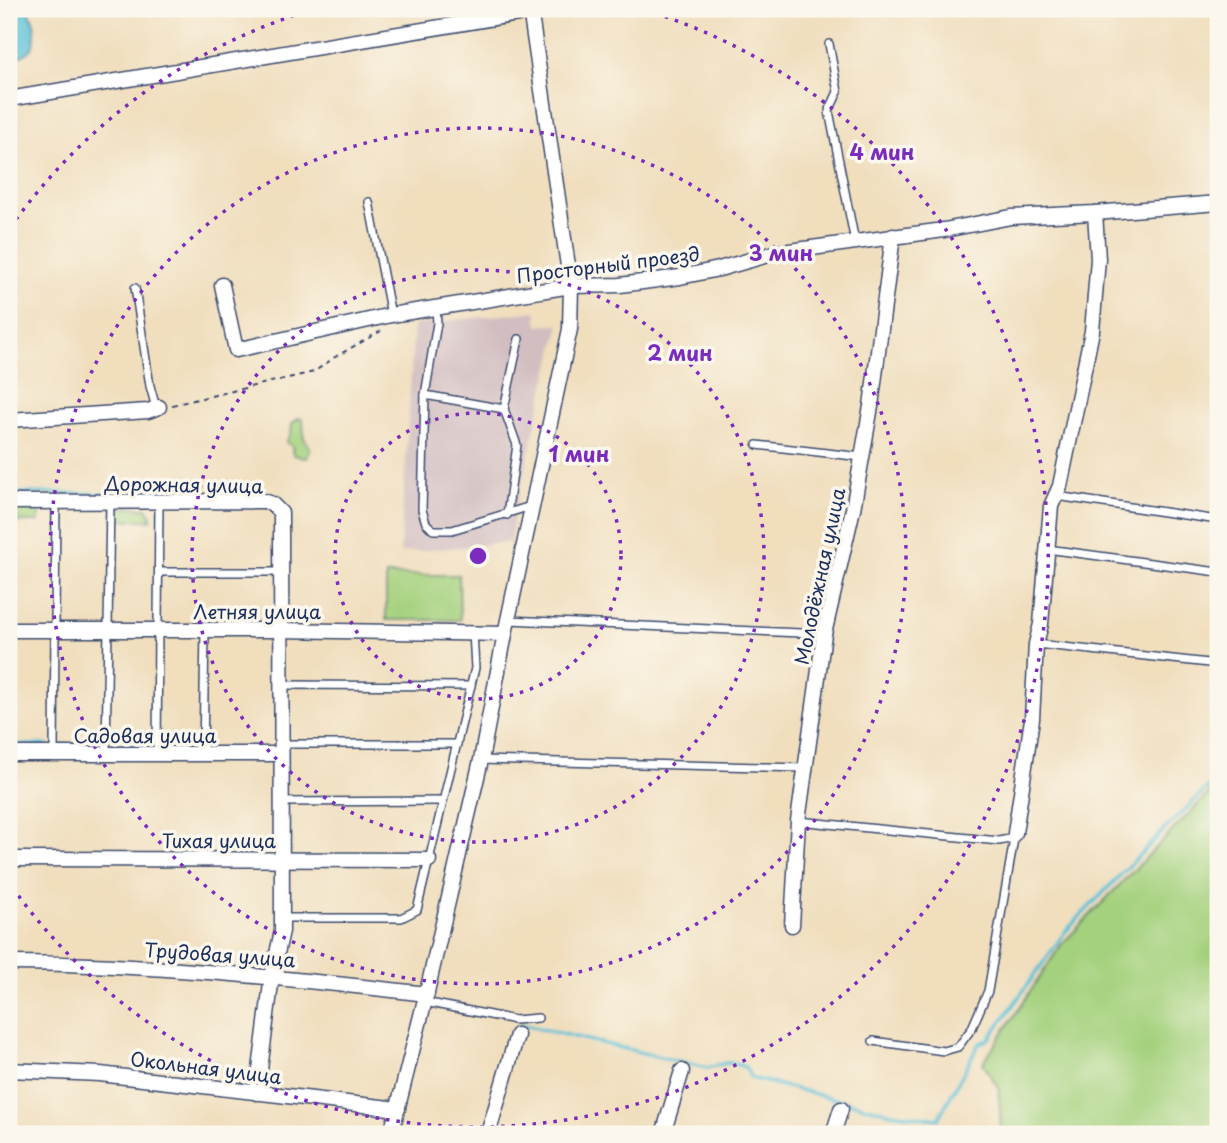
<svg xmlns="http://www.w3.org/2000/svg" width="1227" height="1143" font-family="'Playpen Sans',sans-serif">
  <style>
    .industrial { fill: #d2bec1 }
    .green { fill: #a4d17d; stroke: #60806e; stroke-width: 2 }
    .water { fill: #59c0d7; stroke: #3a789a; stroke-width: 2 }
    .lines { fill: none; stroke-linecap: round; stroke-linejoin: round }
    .stream { stroke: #59c0d7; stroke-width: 3.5 }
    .service-casing { stroke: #3b496c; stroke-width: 10 }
    .minor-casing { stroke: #3b496c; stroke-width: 17 }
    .path { stroke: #3b496c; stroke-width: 2; stroke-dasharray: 5 5; stroke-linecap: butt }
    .service { stroke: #fff; stroke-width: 7 }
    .minor { stroke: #fff; stroke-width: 14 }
    .ring { fill: none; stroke: #7b2cbf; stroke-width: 3.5; stroke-dasharray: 3.5 7 }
    .labels { text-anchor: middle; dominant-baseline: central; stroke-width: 7; stroke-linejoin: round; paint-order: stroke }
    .street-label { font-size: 19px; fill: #1b2f5e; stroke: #fbf7ec }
    .centre { fill: #7b2cbf; stroke: #fbf7ec; stroke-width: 3.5 }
    .ring-label { font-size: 21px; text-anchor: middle; font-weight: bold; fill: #7b2cbf; stroke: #fbf7ec; stroke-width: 7; stroke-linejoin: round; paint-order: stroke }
  </style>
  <rect width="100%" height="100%" fill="#fbf7ec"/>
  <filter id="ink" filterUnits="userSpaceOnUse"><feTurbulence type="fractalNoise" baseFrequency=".0143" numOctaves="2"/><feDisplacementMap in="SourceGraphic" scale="14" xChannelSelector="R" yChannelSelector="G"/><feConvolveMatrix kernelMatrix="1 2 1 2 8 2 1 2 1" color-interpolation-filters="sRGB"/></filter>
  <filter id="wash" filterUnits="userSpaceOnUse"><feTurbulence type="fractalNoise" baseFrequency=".00686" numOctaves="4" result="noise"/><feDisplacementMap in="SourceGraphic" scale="28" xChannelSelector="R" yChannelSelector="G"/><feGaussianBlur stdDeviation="1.57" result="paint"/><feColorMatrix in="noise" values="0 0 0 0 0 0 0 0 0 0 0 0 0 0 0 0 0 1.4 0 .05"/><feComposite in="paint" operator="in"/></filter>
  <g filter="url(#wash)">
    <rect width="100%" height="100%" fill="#f0debd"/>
    <path class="industrial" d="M536 311 538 326 560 324 515 511 510 542 400 553 414 325Z"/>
    <g class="green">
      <path d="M299 418 303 420 304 438 310 448 307 458 294 455 292 452 293 447 286 442 291 434 292 424Z"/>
      <path d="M40 507 39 522H18L17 515H9L12 508Z"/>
      <path d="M119 507 147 508 151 515V520H113V513Z"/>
      <path d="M386 575H459L460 620H386Z"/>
      <path d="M1218 784V1134H1001L999 1089 983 1063 1061 945Z"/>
    </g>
    <path class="water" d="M15 9 28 10C38 26 40 53 17 57L9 53V13Z"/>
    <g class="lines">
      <g class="stream">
        <path d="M9 493 156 494"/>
        <path d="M13 745H47"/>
        <path d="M63 745H97"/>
        <path d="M114 745H148"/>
        <path d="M166 746H197"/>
        <path d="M520 1024 707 1068 730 1062 745 1067 751 1078 891 1113 938 1119 979 1044 989 1039 1065 932 1164 830 1218 778"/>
      </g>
    </g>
  </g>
  <g filter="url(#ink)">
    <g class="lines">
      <g class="service-casing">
        <g id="service">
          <path d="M829 44 838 92 829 111 855 242"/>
          <path d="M369 202 391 315"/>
          <path d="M135 288 150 386 156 408"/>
          <path d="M436 309 437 323 425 395 504 409 519 339"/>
          <path d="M425 395 422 510 426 523 433 530H452L531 506"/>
          <path d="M504 409 517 445 507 515"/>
          <path d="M757 445 862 457"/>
          <path d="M1056 496 1218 520"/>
          <path d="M1047 549 1218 572"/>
          <path d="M160 572H280"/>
          <path d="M509 620 824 634"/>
          <path d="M1036 644 1218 664"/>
          <path d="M282 685 471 686"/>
          <path d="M281 744H457"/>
          <path d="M54 753 56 501"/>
          <path d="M106 753 110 501"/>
          <path d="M157 754 159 501"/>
          <path d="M203 754 205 630"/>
          <path d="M481 760 804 768"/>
          <path d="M281 802 443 801"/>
          <path d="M798 821 999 841 1009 839 1014 834"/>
          <path d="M282 918H401L417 910 475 668 473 632"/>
          <path d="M425 1002 515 1020 538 1018"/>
          <path d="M873 1041 944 1051 958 1047 972 1028 988 991 1015 833"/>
        </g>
      </g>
      <g class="minor-casing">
        <g id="minor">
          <path d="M9 99 548 9"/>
          <path d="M222 285 236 350 391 315 571 286 620 285 680 277 719 269 775 253 944 230 1011 217 1095 213 1218 203"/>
          <path d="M9 420 148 411 159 407"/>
          <path d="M9 502 264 501 272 504 281 513 282 931 272 976 257 1093"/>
          <path d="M9 630H281L505 634"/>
          <path d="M9 754H281"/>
          <path d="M1015 833 1032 719 1036 644 1041 624 1051 506 1060 486 1092 331 1098 259 1095 213"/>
          <path d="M9 859 429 860"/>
          <path d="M792 925 798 821 824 634 853 509 871 406 893 236"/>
          <path d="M9 963C149 964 288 978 427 994"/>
          <path d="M9 1070 100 1074 398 1109"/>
          <path d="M391 1134 426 996 481 760 505 634 570 329 571 286 530 9"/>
          <path d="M488 1134 517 1035"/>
          <path d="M663 1134 682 1071"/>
          <path d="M833 1134 841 1109"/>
        </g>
      </g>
      <path class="path" d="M172 405 314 372 335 357 381 331"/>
      <use href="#service" class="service"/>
      <use href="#minor" class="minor"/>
    </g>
  </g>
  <g class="ring">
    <circle cx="478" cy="556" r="143"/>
    <circle cx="478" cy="556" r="286"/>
    <circle cx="478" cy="556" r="428"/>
    <path d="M10 228A571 571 0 0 1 311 10M645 10A571 571 0 1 1 10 884"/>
  </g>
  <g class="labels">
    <g class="street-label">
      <text transform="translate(608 264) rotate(-7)">Просторный проезд</text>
      <text transform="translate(184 484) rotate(1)">Дорожная улица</text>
      <text transform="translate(819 576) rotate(-78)">Молодёжная улица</text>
      <text x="257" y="611">Летняя улица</text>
      <text x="145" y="735">Садовая улица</text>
      <text x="219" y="840">Тихая улица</text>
      <text transform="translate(220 954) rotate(4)">Трудовая улица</text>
      <text transform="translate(206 1067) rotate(7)">Окольная улица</text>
    </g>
  </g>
  <circle cx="478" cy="556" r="10" class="centre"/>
  <g class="ring-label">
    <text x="882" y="160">4 мин</text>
    <text x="781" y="261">3 мин</text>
    <text x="680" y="361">2 мин</text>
    <text x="579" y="462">1 мин</text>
  </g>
  <rect width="1227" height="1143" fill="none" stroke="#fbf7ec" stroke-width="35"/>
</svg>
